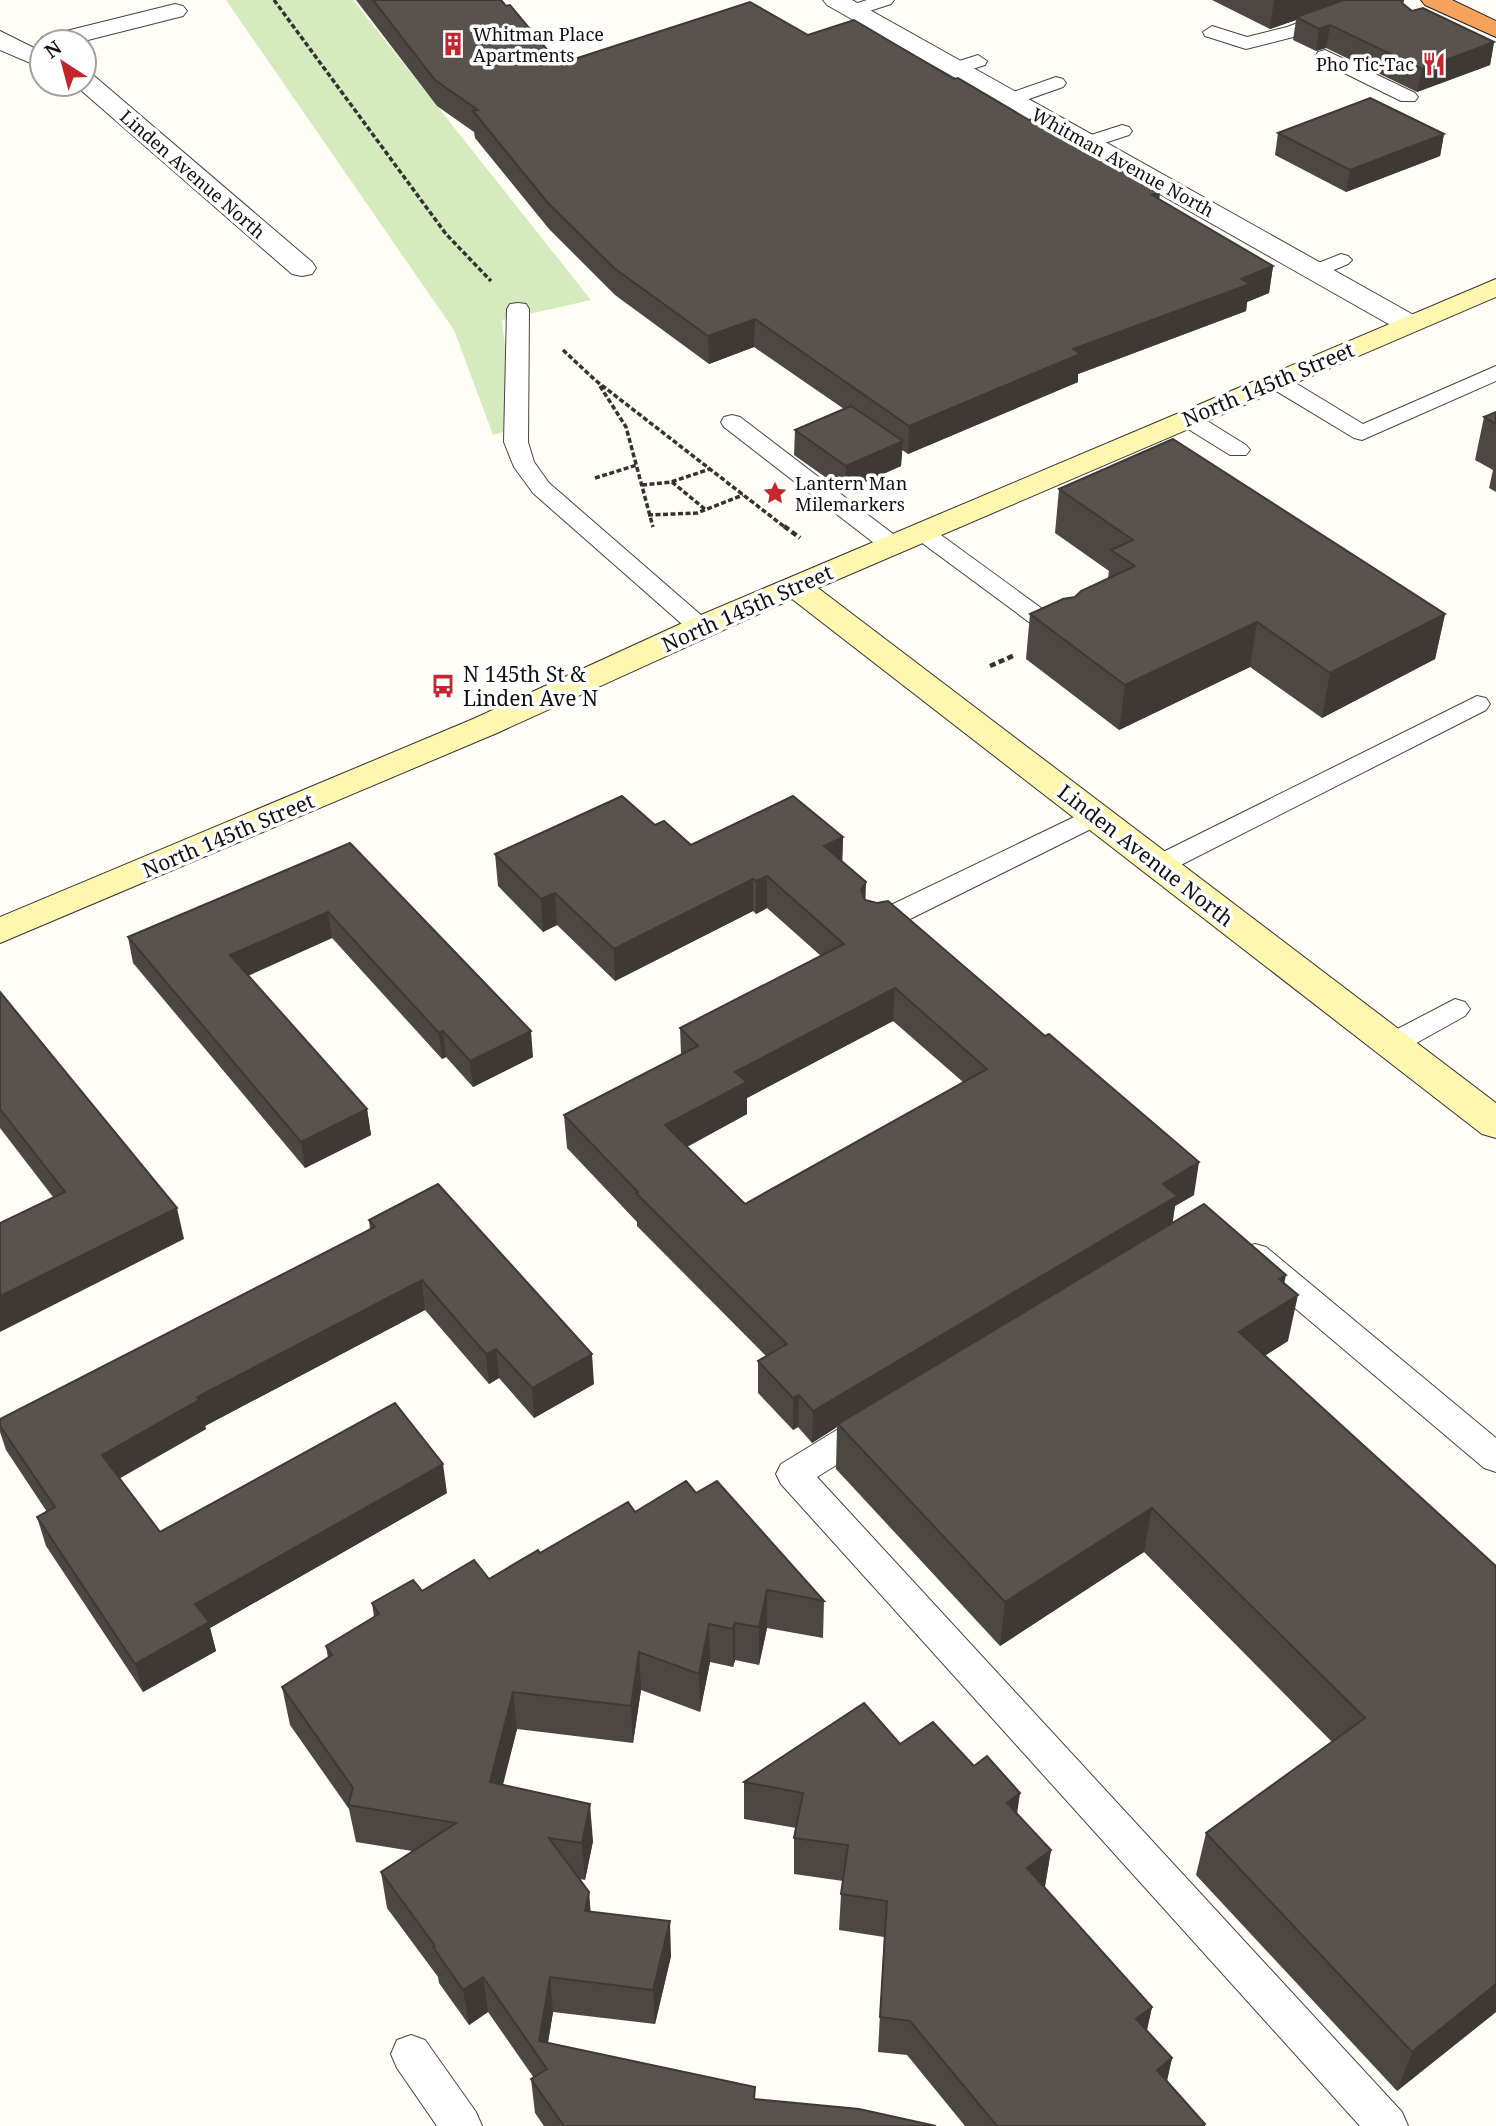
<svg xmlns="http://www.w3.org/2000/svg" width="1496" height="2126" font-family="'Noto Serif',serif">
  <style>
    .green { fill: #d5ebbd }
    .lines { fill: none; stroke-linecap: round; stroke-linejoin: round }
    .lane-casing { stroke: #444; stroke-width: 2 }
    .street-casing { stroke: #444; stroke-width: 2 }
    .secondary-casing { stroke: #333; stroke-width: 2 }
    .highway-casing { stroke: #222; stroke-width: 2 }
    .path-far1 { stroke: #333; stroke-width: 3.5; stroke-dasharray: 5 2.5; stroke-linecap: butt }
    .path { stroke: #333; stroke-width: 4.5; stroke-dasharray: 6 3.5; stroke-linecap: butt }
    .lane { fill: #fff; fill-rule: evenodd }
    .street { fill: #fff; fill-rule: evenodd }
    .secondary { fill: #fff6b0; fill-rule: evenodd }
    .highway { fill: #f5a25d; fill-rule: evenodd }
    .wall { fill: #4d4742; fill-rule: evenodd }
    .shaded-wall { fill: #3f3936 }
    .building { fill: #5a524d; stroke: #3f3936; stroke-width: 2; fill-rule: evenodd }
    .labels { text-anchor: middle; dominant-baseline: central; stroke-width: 7; stroke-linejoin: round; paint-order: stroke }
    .far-poi-label { font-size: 18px; fill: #111; stroke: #fff; text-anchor: start }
    .far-street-label { font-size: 18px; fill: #111; stroke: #fff }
    .street-label { font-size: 21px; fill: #111; stroke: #fff }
    .poi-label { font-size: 21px; fill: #111; stroke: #fff; text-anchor: start }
  </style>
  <rect width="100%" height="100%" fill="#fffdf5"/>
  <path class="green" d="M226 0H353L591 300 502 320 515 429 493 435 454 330Z"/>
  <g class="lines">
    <g class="lane-casing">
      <g id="lane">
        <path d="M867 0H894L891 4 854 16 845 10 848 6Z"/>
        <path d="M1359 0H1385L1382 4 1301 35 1246 49 1205 36 1203 32 1212 26 1247 37 1287 27Z"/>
        <path d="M1325 50 1415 93 1418 97 1415 101H1401L1318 60 1316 56 1318 52Z"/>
        <path d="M978 55 987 61 985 65 957 74 948 68 950 64Z"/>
        <path d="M1056 77 1063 79 1066 83 1063 87 1012 105 1002 99 1005 95Z"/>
        <path d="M1122 125 1129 127 1132 131 1129 135 1089 148 1082 146 1079 142 1082 138Z"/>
        <path d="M1341 254 1348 256 1352 260 1348 264 1322 275H1308L1304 271 1308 267Z"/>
        <path d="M518 303 526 304 529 309 528 442 534 462 549 483 709 622 713 627 709 632 700 635 691 632 533 493 514 467 504 442 507 309 510 304Z"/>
        <path d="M1496 366V381L1362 440 1354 438 1268 386 1265 381 1268 376H1284L1363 424Z"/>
        <path d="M1188 412 1196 414 1246 445 1250 450 1246 455H1230L1180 424 1177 419 1180 414Z"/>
        <path d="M732 415 740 417 901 540 904 545 901 550 892 552 883 550 724 427 721 422 724 417Z"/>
        <path d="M922 525 930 527 1070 629 1074 634 1070 639 1061 642 1052 639 914 537 910 532 914 527Z"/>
        <path d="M1477 696 1486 698 1490 704 1486 710 1169 871 1159 874 1149 871 1145 865 1149 859Z"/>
        <path d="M1095 807 1105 810 1109 816 1105 822 886 931 876 933 866 931 862 924 866 917Z"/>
        <path d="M1455 999 1465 1002 1470 1009 1465 1016 1402 1051 1392 1054 1382 1051 1377 1044 1382 1037Z"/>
        <path d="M1255 1244 1266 1247 1496 1438V1472L1484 1468 1244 1265 1239 1256 1244 1247Z"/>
        <path d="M870 1414 882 1417 887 1427 882 1437 817 1477 1402 2112 1408 2126H1360L781 1484 776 1474 781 1464 858 1417Z"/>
        <path d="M411 2035 425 2040 476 2112 482 2126H437L397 2068 391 2054 397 2040Z"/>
      </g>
    </g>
    <g class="street-casing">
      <g id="street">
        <path d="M823 0H852L1419 318 1423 324 1419 330 1409 332 1399 330 827 5Z"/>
        <path d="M175 4 183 6 187 11 183 16 80 42H42V46L39 42 42 37Z"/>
        <path d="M0 31 42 52V68L0 50Z"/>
        <path d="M84 73 93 75 312 262 316 268 312 274 302 276 292 274 75 85 84 84Z"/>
      </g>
    </g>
    <g class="secondary-casing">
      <path id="secondary" d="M1496 279V297L818 588 1496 1103V1138L1482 1134 792 599 497 733 0 943V917L473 719 689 620Z"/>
    </g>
    <g class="highway-casing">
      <path id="highway" d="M1421 0H1452L1496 21V37L1425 5Z"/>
    </g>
    <g class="path-far1">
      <path d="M274 0 446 234 491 281"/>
      <path d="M563 350 595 380 786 528"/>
      <path d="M600 386 626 427 653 527"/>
      <path d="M595 478 637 465"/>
      <path d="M672 482 706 510"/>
      <path d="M642 485 671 482 710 469"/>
      <path d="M648 515 697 513 743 495"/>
    </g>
    <g class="path">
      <path d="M784 526 800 538"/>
      <path d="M990 666 1015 655"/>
    </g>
    <use href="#lane" class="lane"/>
    <use href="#street" class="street"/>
    <use href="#secondary" class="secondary"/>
    <use href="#highway" class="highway"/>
  </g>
  <g class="wall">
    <path d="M356 0H501L559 64 808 35 954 79 1160 192 1159 199 1273 266 1269 293 1247 302 1246 311 1078 374V382L908 454 902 450 901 466 845 491 794 455 795 430 844 409 754 347 709 364 615 295 549 229 475 138 474 132 437 106Z"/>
    <path d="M1212 0H1404L1403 4 1412 11 1494 42 1490 65 1417 92 1326 48 1316 51 1293 40 1296 20 1270 29Z"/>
    <path d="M1278 133 1444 134 1440 156 1346 192 1275 155Z"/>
    <path d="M1496 412V492L1489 488 1493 470 1475 460 1484 417Z"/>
    <path d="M1059 489 1445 614 1435 659 1322 718 1250 667 1119 730 1026 659 1030 614 1075 597 1108 578 1109 571 1055 533Z"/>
    <path d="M655 825 691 845 843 837 842 861 865 900 1194 1195 1175 1206 1172 1222 1284 1283 1288 1341 1264 1356 1496 1566V2012L1397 2091 1196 1875 1206 1833 1332 1742 1144 1552 1000 1646 836 1469 837 1427 812 1443 798 1427 793 1430 758 1393V1361L766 1356 637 1226V1222L567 1148 564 1115 681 1054 680 1028 821 956 767 908 756 914 753 911 615 981 557 925 543 932 498 886 495 854ZM893 1021 963 1082 745 1204 687 1147 747 1114V1098Z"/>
    <path d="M350 843 533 1057 473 1087 446 1057 442 1059 332 938 248 976 367 1109 371 1135 305 1168 133 963 128 937Z"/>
    <path d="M0 992 184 1239 53 1197 0 1128Z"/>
    <path d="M369 1220 594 1384 534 1418 499 1378 489 1384 425 1310 205 1426 206 1429 119 1478 160 1532 447 1493 210 1628 216 1651 143 1692 46 1546 37 1517 47 1512 6 1450 0 1432V1419L370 1229Z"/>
    <path d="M696 1493 824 1601 823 1638 767 1628 759 1665 735 1660 733 1667 710 1662 700 1712 641 1690 633 1743 517 1729 503 1785 593 1841 585 1880 579 1879 589 1892 590 1911 671 1956 655 2024 553 2012 548 2043 755 2099 936 2126H544L535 2113 531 2079 534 2078 488 2012 469 2025 439 1983 438 1977 387 1908 381 1872 412 1851 356 1842 349 1809 290 1725 282 1687 328 1658 326 1646 374 1617 372 1603 422 1591 489 1579 540 1553 635 1512Z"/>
    <path d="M900 1744 1017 1813 1051 1850 1045 1886 1044 1887 1152 2007 1147 2030 1172 2058 1167 2081 1205 2124V2126H965L907 2055 878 2052 884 1937 839 1930 841 1894 843 1881 794 1874V1838L796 1828 744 1819V1782Z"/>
  </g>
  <g class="shaded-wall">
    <path d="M1274 0H1351L1296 17V20L1270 29Z"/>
    <path d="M1330 25 1326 48 1316 51 1319 29Z"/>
    <path d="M1494 42 1490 65 1417 92 1422 69Z"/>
    <path d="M1444 134 1440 156 1346 192 1350 170Z"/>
    <path d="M1160 192 1157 219 1152 195Z"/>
    <path d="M1273 266 1269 293 1247 302 1246 311 1078 374V382L908 454 909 426 1073 349Z"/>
    <path d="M755 319 754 347 709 364 708 336Z"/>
    <path d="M903 441 901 466 845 491 846 466Z"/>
    <path d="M1445 614 1435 659 1322 718 1330 673Z"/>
    <path d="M1257 622 1250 667 1119 730 1125 685Z"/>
    <path d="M843 837 842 869 824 846Z"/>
    <path d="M767 876V908L756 914V881Z"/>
    <path d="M753 879V911L615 981 614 949Z"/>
    <path d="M866 882 865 915 861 890Z"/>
    <path d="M555 893 557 925 543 932 541 899Z"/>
    <path d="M328 912 332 938 235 981 230 955Z"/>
    <path d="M895 988 893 1021 747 1098V1114L666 1158 665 1125 735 1072Z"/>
    <path d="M443 1031 446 1057 442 1059 439 1033Z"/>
    <path d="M531 1031 533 1057 473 1087 470 1061Z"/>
    <path d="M367 1109 371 1135 305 1168 301 1142Z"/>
    <path d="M1199 1162 1194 1195 1175 1206 1172 1228 838 1424 837 1427 812 1443 813 1411 1163 1184Z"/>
    <path d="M177 1208 184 1239 0 1332V1296Z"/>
    <path d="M1286 1275 1279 1307 1298 1295 1288 1341 1230 1378 1239 1332 1279 1279Z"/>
    <path d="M422 1280 425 1310 205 1426 206 1429 110 1484 102 1455 197 1397Z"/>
    <path d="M496 1349 499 1378 489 1384 486 1354Z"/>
    <path d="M592 1354 594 1384 534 1418 532 1388Z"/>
    <path d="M799 1395 798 1427 793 1430V1398Z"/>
    <path d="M443 1464 447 1493 210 1628 216 1651 143 1692 135 1664 195 1604Z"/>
    <path d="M1152 1508 1144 1552 1000 1646 1005 1602Z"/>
    <path d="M767 1590V1628L759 1665V1627Z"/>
    <path d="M735 1623V1660L733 1667V1629Z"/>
    <path d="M709 1624 710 1662 700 1712 699 1674Z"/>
    <path d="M639 1652 641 1690 633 1743 631 1706Z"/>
    <path d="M513 1692 517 1729 494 1818 490 1782Z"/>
    <path d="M1020 1793 1015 1829 1007 1803Z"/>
    <path d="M590 1804 593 1841 585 1880 582 1843Z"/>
    <path d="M1051 1850 1045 1886 1022 1904 1027 1868Z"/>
    <path d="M589 1892 592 1928 585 1911Z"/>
    <path d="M670 1921 671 1956 655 2024 653 1990Z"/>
    <path d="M483 1977 488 2012 469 2025 463 1990Z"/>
    <path d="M550 1977 553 2012 544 2065 539 2041Z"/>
    <path d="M1496 1984V2012L1397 2091 1412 2052Z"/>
    <path d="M1152 2007 1144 2042 1136 2019Z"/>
    <path d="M1172 2058 1164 2093 1157 2070Z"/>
  </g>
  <g class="building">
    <path d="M373 0H501L506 6 510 5 559 64 750 2 808 35 854 20 954 79 958 78 1029 120 1033 119 1160 192 1152 195 1273 266 1241 279 1250 284 1073 349 1080 354 909 426 755 319 708 336 614 268 548 203 473 111 478 110 435 80Z"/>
    <path d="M1344 0H1403L1402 3 1412 11 1423 8 1494 42 1422 69 1330 25 1319 29 1296 17Z"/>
    <path d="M1370 98 1444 134 1350 170 1278 133Z"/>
    <path d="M851 406 903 441 846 466 795 430Z"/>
    <path d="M1496 412V424L1484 417Z"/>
    <path d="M1173 439 1445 614 1330 673 1257 622 1125 685 1030 614 1063 599 1075 597 1081 591 1135 566 1111 550 1133 540 1059 489Z"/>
    <path d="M622 796 655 825 664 821 691 845 793 796 843 837 824 846 866 882 861 890 865 900 877 903 888 901 1045 1036 1049 1034 1199 1162 1163 1184 1177 1196 813 1411 799 1395 793 1398 758 1361 787 1344 636 1193 638 1192 564 1115 698 1046 680 1028 844 944 767 876 756 881 753 879 614 949 555 893 541 899 495 854ZM895 988 987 1069 745 1204 665 1125 747 1082 735 1072Z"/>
    <path d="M350 843 531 1031 470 1061 443 1031 439 1033 328 912 230 955 367 1109 301 1142 128 937Z"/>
    <path d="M0 992 177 1208 0 1296V1223L65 1192 0 1109Z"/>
    <path d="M438 1184 592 1354 532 1388 496 1349 486 1354 422 1280 197 1397 199 1400 102 1455 160 1532 395 1403 443 1464 195 1604 209 1622 135 1664 37 1517 55 1507 0 1426V1419L375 1227 369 1220Z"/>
    <path d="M1204 1204 1286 1275 1279 1279 1298 1295 1239 1332 1496 1566V1984L1412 2052 1206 1833 1365 1718 1152 1508 1005 1602 838 1424Z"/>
    <path d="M686 1481 696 1493 717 1481 824 1601 767 1590 759 1627 735 1623 733 1629 709 1624 699 1674 639 1652 631 1706 513 1692 490 1782 590 1804 582 1843 549 1838 589 1892 585 1911 670 1921 653 1990 550 1977 539 2041 755 2087 754 2099 859 2109 936 2126H564L531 2079 547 2069 483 1977 463 1990 433 1947 435 1946 381 1872 456 1823 348 1805 353 1788 282 1687 332 1655 326 1646 379 1614 372 1603 413 1580 422 1591 474 1560 489 1579 538 1550 540 1553 628 1502 635 1512Z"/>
    <path d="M864 1703 900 1744 933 1722 974 1766 987 1756 1020 1793 1007 1803 1051 1850 1027 1868 1152 2007 1136 2019 1172 2058 1157 2070 1205 2124 1202 2126H997L910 2021 880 2017 887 1901 841 1894 848 1845 794 1838 803 1793 744 1782Z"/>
  </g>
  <defs>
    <g id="building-bare" transform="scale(1.89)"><path d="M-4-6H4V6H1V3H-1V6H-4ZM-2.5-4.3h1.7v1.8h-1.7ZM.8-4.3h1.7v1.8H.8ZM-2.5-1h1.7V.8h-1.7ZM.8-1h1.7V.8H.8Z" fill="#c4262e" stroke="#fff" stroke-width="2.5" paint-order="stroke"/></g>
    <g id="restaurant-bare" transform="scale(1.89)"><path d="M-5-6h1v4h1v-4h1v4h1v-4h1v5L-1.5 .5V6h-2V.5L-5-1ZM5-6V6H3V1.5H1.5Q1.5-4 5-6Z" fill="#c4262e" stroke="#fff" stroke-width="2.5" paint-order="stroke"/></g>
    <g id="sight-bare" transform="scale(1.89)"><path d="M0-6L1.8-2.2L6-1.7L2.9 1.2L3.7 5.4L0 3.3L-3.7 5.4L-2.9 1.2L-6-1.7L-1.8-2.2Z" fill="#c4262e" stroke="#fff" stroke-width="2.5" paint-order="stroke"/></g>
    <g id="bus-bare" transform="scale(1.89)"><path d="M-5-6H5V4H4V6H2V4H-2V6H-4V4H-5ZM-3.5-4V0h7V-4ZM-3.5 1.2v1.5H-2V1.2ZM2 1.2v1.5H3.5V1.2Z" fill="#c4262e" stroke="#fff" stroke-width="2.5" paint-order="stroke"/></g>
  </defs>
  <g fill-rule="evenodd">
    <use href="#building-bare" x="453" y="44"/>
    <use href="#restaurant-bare" x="1434" y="64"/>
    <use href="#sight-bare" x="775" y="493"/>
    <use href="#bus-bare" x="443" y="686"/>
  </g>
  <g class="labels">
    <g class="far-poi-label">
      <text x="473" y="34">Whitman Place<tspan x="473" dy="21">Apartments</tspan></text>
      <text x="1414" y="64" text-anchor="end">Pho Tic-Tac</text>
      <text x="795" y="483">Lantern Man<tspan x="795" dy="21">Milemarkers</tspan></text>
    </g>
    <g class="far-street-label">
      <text transform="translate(1123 162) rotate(29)">Whitman Avenue North</text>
      <text transform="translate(193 174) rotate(41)">Linden Avenue North</text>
    </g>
    <g class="street-label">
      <text transform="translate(1268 384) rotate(-23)">North 145th Street</text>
      <text transform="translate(747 608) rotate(-24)">North 145th Street</text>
      <text transform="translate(228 835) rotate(-23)">North 145th Street</text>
      <text transform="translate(1146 855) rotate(38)">Linden Avenue North</text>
    </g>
    <g class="poi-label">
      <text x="463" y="674">N 145th St &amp;<tspan x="463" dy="24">Linden Ave N</tspan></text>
    </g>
  </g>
  <g transform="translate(63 63) rotate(324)"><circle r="33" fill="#ffffff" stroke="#a0a0a0" stroke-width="2"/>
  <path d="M0-5L12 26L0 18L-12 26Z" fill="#c4262e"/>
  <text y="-10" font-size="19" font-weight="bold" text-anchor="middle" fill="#111111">N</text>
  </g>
</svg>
